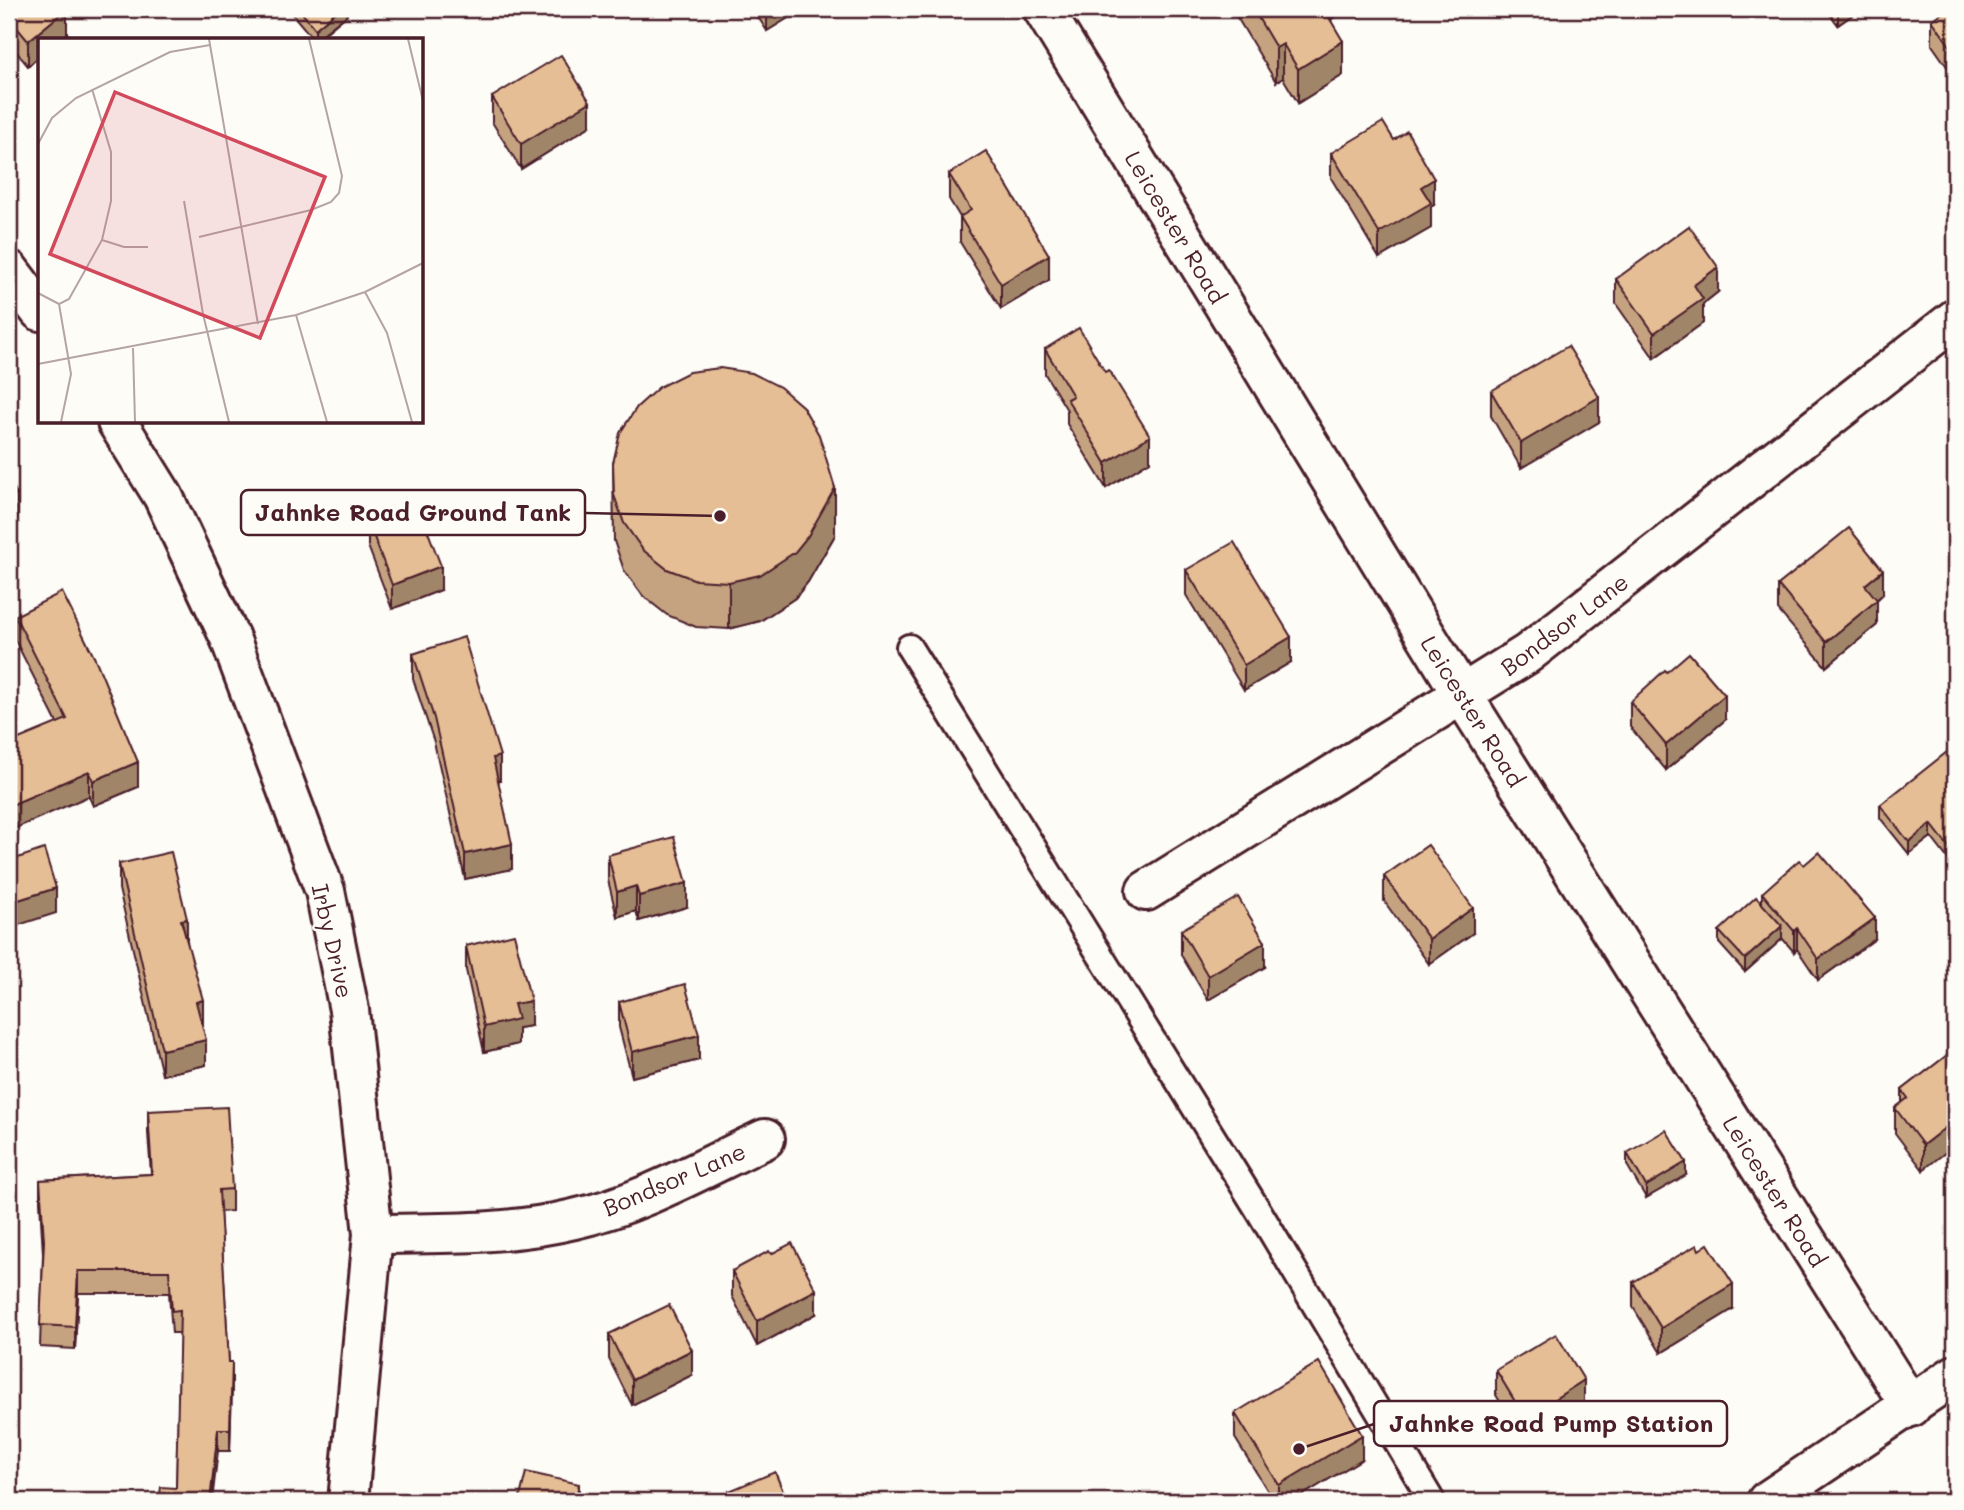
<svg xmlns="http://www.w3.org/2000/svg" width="1964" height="1510" font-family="Mali,sans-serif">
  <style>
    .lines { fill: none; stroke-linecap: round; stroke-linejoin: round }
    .lane-casing { stroke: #4a1f2b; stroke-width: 30 }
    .street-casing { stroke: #4a1f2b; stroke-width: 44 }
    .secondary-casing { stroke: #4a1f2b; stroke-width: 44 }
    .lane { stroke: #fdfcf7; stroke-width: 24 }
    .street { stroke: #fdfcf7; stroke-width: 38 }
    .secondary { stroke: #fdfcf7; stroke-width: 38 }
    .wall { fill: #c5a381; stroke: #4a1f2b; stroke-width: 2 }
    .shaded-wall { fill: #a08569; stroke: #4a1f2b; stroke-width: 2 }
    .building { fill: #e5be96; stroke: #4a1f2b; stroke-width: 2 }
    .labels { text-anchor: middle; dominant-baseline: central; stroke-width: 5; stroke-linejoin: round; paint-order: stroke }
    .street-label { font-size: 23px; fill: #4a1f2b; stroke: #fdfcf7 }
    .inset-road { fill: none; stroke: #b5a4a5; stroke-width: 2 }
    .view { fill: #d1495b; fill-opacity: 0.15; stroke: #d1495b; stroke-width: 3.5 }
    .inset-edge { fill: none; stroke: #4a1f2b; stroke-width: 3.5 }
    .leader { fill: none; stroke: #4a1f2b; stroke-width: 2.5 }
    .callout-dot { fill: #4a1f2b; stroke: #fdfcf7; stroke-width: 2.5 }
    .callout { fill: #fdfcf7; stroke: #4a1f2b; stroke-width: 2.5 }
    .callout-label { font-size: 24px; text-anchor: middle; font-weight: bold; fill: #4a1f2b }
  </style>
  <rect width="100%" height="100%" fill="#fdfcf7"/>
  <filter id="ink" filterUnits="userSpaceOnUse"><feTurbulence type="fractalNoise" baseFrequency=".0143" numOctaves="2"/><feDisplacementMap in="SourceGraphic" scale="14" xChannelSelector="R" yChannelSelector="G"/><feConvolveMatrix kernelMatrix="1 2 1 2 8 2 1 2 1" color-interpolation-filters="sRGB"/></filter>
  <g filter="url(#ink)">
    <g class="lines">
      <g class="lane-casing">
        <path id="lane" d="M909 647 1260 1213 1432 1501"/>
      </g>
      <g class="street-casing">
        <g id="street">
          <path d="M1043 9 1463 696 1911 1407"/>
          <path d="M9 270 40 311"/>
          <path d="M117 422 163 496 230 638 325 891 349 1010 373 1234 348 1501"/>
          <path d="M1146 891 1527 654 1955 319"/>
          <path d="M373 1234C440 1233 508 1235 574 1219 641 1204 703 1168 765 1139"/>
        </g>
      </g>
      <g class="secondary-casing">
        <path id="secondary" d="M1767 1501 1955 1375"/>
      </g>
      <use href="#lane" class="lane"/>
      <use href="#street" class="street"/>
      <use href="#secondary" class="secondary"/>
    </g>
    <g class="wall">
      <path d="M9 9 67 34 40 40V56L28 66 9 43Z"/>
      <path d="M288 9H347V15L317 40H314Z"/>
      <path d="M753 9H798V12L767 31Z"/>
      <path d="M1232 9H1335V17L1331 19 1343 75 1298 103 1283 78 1276 82Z"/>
      <path d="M1826 9H1861L1838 25Z"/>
      <path d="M1955 9V78L1932 45V20Z"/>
      <path d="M492 97 590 126 521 169 492 122Z"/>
      <path d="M1331 153 1434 204 1431 206V228L1379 258 1331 178Z"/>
      <path d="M949 174 1049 280 1001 309 960 242V217L949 199Z"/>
      <path d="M1616 279 1718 292 1703 304V323L1654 358 1616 304Z"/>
      <path d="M1045 349 1105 372 1150 461 1106 488 1067 424V410L1045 374Z"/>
      <path d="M1491 391 1599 422 1521 468 1491 416Z"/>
      <path d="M613 463 835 535 808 582 795 598 760 621 729 629 696 627 667 615 643 596 624 570 614 541Z"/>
      <path d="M368 521 441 590 392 609 368 546Z"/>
      <path d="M1186 570 1291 662 1244 690 1186 595Z"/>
      <path d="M1778 585 1883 594 1877 600V625L1826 667 1778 610Z"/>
      <path d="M15 616 138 787 93 806 57 723 15 640Z"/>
      <path d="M413 654 500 781 498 782 512 869 465 879 434 742 413 679Z"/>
      <path d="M1630 702 1725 720 1666 770 1630 727Z"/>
      <path d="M1955 758V868L1931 837 1909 854 1880 818V805Z"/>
      <path d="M608 855 687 907 639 921 636 911 617 917 608 880Z"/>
      <path d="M119 864 187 942 203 1025H202L206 1065 162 1075 119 889Z"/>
      <path d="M1384 876 1473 933 1429 964 1384 901Z"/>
      <path d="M1762 893 1875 939 1818 980 1797 949 1794 952 1782 938V939L1745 972 1719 943V931L1762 904Z"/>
      <path d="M1181 930 1265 967 1208 1000 1181 955Z"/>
      <path d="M466 946 531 1026 518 1028V1044L484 1052 466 970Z"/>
      <path d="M619 1002 699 1060 632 1077 619 1027Z"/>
      <path d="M1955 1049 1923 1170 1895 1133V1108L1902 1103V1090Z"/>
      <path d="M148 1111 232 1189V1211L220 1212 229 1362 232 1384 230 1451H218L176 1488 180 1333H172L169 1293H78L75 1349 40 1347 43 1254 40 1202V1180L151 1174 148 1133Z"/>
      <path d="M1627 1153 1686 1175 1646 1198 1627 1165Z"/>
      <path d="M732 1271 816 1314 757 1346 732 1296Z"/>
      <path d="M1633 1282 1733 1309 1661 1353 1633 1307Z"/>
      <path d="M609 1334 692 1375 632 1405 609 1359Z"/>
      <path d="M1496 1370 1584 1405 1525 1443 1496 1395Z"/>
      <path d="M1235 1413 1362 1459 1293 1501H1274L1235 1438Z"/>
      <path d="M729 1491 787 1501H729Z"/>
    </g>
    <g class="shaded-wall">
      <path d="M67 9V34L59 40H40V56L28 66V41Z"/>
      <path d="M339 9H347V15L315 40V29Z"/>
      <path d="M767 9H798V12L767 31Z"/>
      <path d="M1316 9H1335V17L1316 28Z"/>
      <path d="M1844 9H1861L1838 25V13Z"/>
      <path d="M1343 41V75L1298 103V69Z"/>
      <path d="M1283 44V78L1276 82V48Z"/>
      <path d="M590 102V126L521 169V144Z"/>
      <path d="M1434 179V204L1431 206V228L1379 258V233L1421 187Z"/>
      <path d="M1049 255V280L1001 309V284Z"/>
      <path d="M1718 267V292L1703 304V323L1654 358V333L1694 285Z"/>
      <path d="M1599 397V422L1521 468V443Z"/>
      <path d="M1150 436V461L1106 488V463Z"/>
      <path d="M835 488V535L808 582 795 598 760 621 729 629V582Z"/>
      <path d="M17 494V519L9 523V498Z"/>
      <path d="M441 566V590L392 609V585Z"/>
      <path d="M1883 570V594L1865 610V585Z"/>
      <path d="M1877 600V625L1826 667V642Z"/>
      <path d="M1291 637V662L1244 690V665Z"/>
      <path d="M1725 695V720L1666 770V745Z"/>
      <path d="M500 756V781L493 783V758Z"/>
      <path d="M138 762V787L93 806V781Z"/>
      <path d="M89 771V796L9 831V806Z"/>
      <path d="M1931 824V837L1909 854V842Z"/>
      <path d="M512 844V869L465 879V854Z"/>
      <path d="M687 883V907L639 921V896Z"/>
      <path d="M636 886V911L617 917V892Z"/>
      <path d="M56 888V913L9 928V903Z"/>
      <path d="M1473 908V933L1429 964V939Z"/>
      <path d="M1875 918V939L1818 980V959Z"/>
      <path d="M187 919V944L181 920Z"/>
      <path d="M1782 926V939L1745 972V959Z"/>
      <path d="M1797 928V949L1794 952V931Z"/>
      <path d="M1265 942V967L1208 1000V976Z"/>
      <path d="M203 1000V1025L196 1027V1002Z"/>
      <path d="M531 1001V1026L518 1028V1044L484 1052V1027L514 1004Z"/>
      <path d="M699 1035V1060L632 1077V1052Z"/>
      <path d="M206 1040V1065L162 1075V1050Z"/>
      <path d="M1955 1120V1145L1923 1170V1145Z"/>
      <path d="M1686 1162V1175L1646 1198V1186Z"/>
      <path d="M78 1271V1293L75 1349V1327Z"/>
      <path d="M1733 1284V1309L1661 1353V1328Z"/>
      <path d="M816 1290V1314L757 1346V1321Z"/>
      <path d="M692 1350V1375L632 1405V1380Z"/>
      <path d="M232 1362V1384L230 1451V1429Z"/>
      <path d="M1584 1380V1405L1525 1443V1418Z"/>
      <path d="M218 1429V1451L212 1501H210Z"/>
      <path d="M1362 1435V1459L1293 1501H1279V1485Z"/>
      <path d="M579 1484V1501H575Z"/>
    </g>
    <g class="building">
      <path d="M9 9H67L28 41 9 18Z"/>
      <path d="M299 9H339L315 29Z"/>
      <path d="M1253 9H1324L1343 41 1298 69 1283 44 1276 48Z"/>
      <path d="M1835 9H1844L1838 13Z"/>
      <path d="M1948 9H1955V53L1932 20Z"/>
      <path d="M561 55 590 102 521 144 492 97Z"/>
      <path d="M1383 122 1394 140 1407 131 1434 179 1421 187 1431 203 1379 233 1331 153Z"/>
      <path d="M986 151 1049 255 1001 284 960 217 971 210 949 174Z"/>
      <path d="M1689 226 1718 267 1694 285 1703 299 1654 333 1616 279Z"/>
      <path d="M1079 328 1105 372 1109 370 1150 436 1106 463 1067 399 1073 396 1045 349Z"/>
      <path d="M1568 346 1599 397 1521 443 1491 391Z"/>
      <path d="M720 368 752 373 780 387 803 407 819 435 835 488 808 536 795 552 760 575 729 582 696 580 667 569 643 550 624 523 614 495 613 463 620 433 637 407 659 387 689 372Z"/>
      <path d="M9 478 17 494 9 498Z"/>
      <path d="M417 503 441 566 392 585 368 521Z"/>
      <path d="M1849 528 1883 570 1865 585 1877 600 1826 642 1778 585Z"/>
      <path d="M1234 542 1291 637 1244 665 1186 570Z"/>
      <path d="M62 592 97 663 138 762 93 781 89 771 9 806V743L67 719 15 616Z"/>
      <path d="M464 637 500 756 493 758 512 844 465 854 434 718 413 654Z"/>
      <path d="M1689 653 1725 695 1666 745 1630 702 1665 670 1667 672Z"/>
      <path d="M1947 752 1953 760 1955 758V855L1931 824 1909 842 1880 805Z"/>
      <path d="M674 837 687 883 639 896 636 886 617 892 608 855Z"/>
      <path d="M1428 845 1473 908 1429 939 1384 876Z"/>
      <path d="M44 849 56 888 9 903V861Z"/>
      <path d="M171 852 187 919 181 920 203 1000 196 1002 206 1040 162 1050 119 864Z"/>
      <path d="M1819 852 1875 918 1818 959 1797 928 1794 931 1762 893 1799 860 1804 865Z"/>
      <path d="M1238 897 1265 942 1208 976 1181 930Z"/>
      <path d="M1756 897 1782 926 1745 959 1719 931Z"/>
      <path d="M514 934 531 1001 514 1004 518 1019 484 1027 466 946Z"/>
      <path d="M685 984 699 1035 632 1052 619 1002Z"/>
      <path d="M1955 1049V1120L1923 1145 1895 1108 1908 1098 1902 1090Z"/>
      <path d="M227 1107 232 1189 219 1190 229 1362H232L230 1429H218L210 1501H159L161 1487 176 1488 180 1310 172 1311 169 1271H78L75 1327 40 1325 44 1241 40 1180 152 1174 148 1111Z"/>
      <path d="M1666 1130 1686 1162 1646 1186 1627 1153Z"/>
      <path d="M792 1243 816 1290 757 1321 732 1271 769 1251 771 1254Z"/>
      <path d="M1708 1244 1733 1284 1661 1328 1633 1282 1697 1245 1699 1250Z"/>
      <path d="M669 1305 692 1350 632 1380 609 1334Z"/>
      <path d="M1556 1334 1584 1380 1525 1418 1496 1370Z"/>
      <path d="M1319 1362 1362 1435 1279 1485 1235 1413Z"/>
      <path d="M526 1472 579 1484 575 1501H519Z"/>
      <path d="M775 1472 787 1501H733L729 1491Z"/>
    </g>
  </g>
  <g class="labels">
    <g class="street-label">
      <text transform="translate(1176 227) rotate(59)">Leicester Road</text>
      <text transform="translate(1564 624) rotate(-37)">Bondsor Lane</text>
      <text transform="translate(1473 711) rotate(58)">Leicester Road</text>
      <text transform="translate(333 941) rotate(77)">Irby Drive</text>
      <text transform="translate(674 1179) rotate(-23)">Bondsor Lane</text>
      <text transform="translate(1775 1191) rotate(58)">Leicester Road</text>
    </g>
  </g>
  <g transform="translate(38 38)">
    <rect width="385" height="385" fill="#fdfcf7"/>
    <path class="inset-road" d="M171 1 220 286M370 1 385 63M0 106 14 80 38 60 132 14 172 7M146 163 165 276 191 384M161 199 273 172 293 164 301 155 304 138 271 1M64 202 86 209H110M327 254 349 295 374 384M0 255 21 266M258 277 289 384M95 310 97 384M0 326 258 277 327 254 385 225M23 384 33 336 21 266 31 261 64 202 73 163V114L54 51"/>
    <path class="view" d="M77 54 287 139 222 300 12 216Z"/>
    <rect width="385" height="385" class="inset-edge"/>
  </g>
  <path class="leader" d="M720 516L585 513M1299 1449L1374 1424"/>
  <g class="callout-dot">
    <circle cx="720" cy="516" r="7"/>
    <circle cx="1299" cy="1449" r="7"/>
  </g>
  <g class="callout">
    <rect x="241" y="490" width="344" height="45" rx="7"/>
    <rect x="1374" y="1401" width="353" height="45" rx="7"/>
  </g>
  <g class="callout-label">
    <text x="413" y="521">Jahnke Road Ground Tank</text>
    <text x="1551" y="1432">Jahnke Road Pump Station</text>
  </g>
  <rect width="1964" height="1510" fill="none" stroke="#fdfcf7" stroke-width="35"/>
  <rect x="18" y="18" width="1929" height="1475" fill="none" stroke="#4a1f2b" stroke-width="2.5" filter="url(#ink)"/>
</svg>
